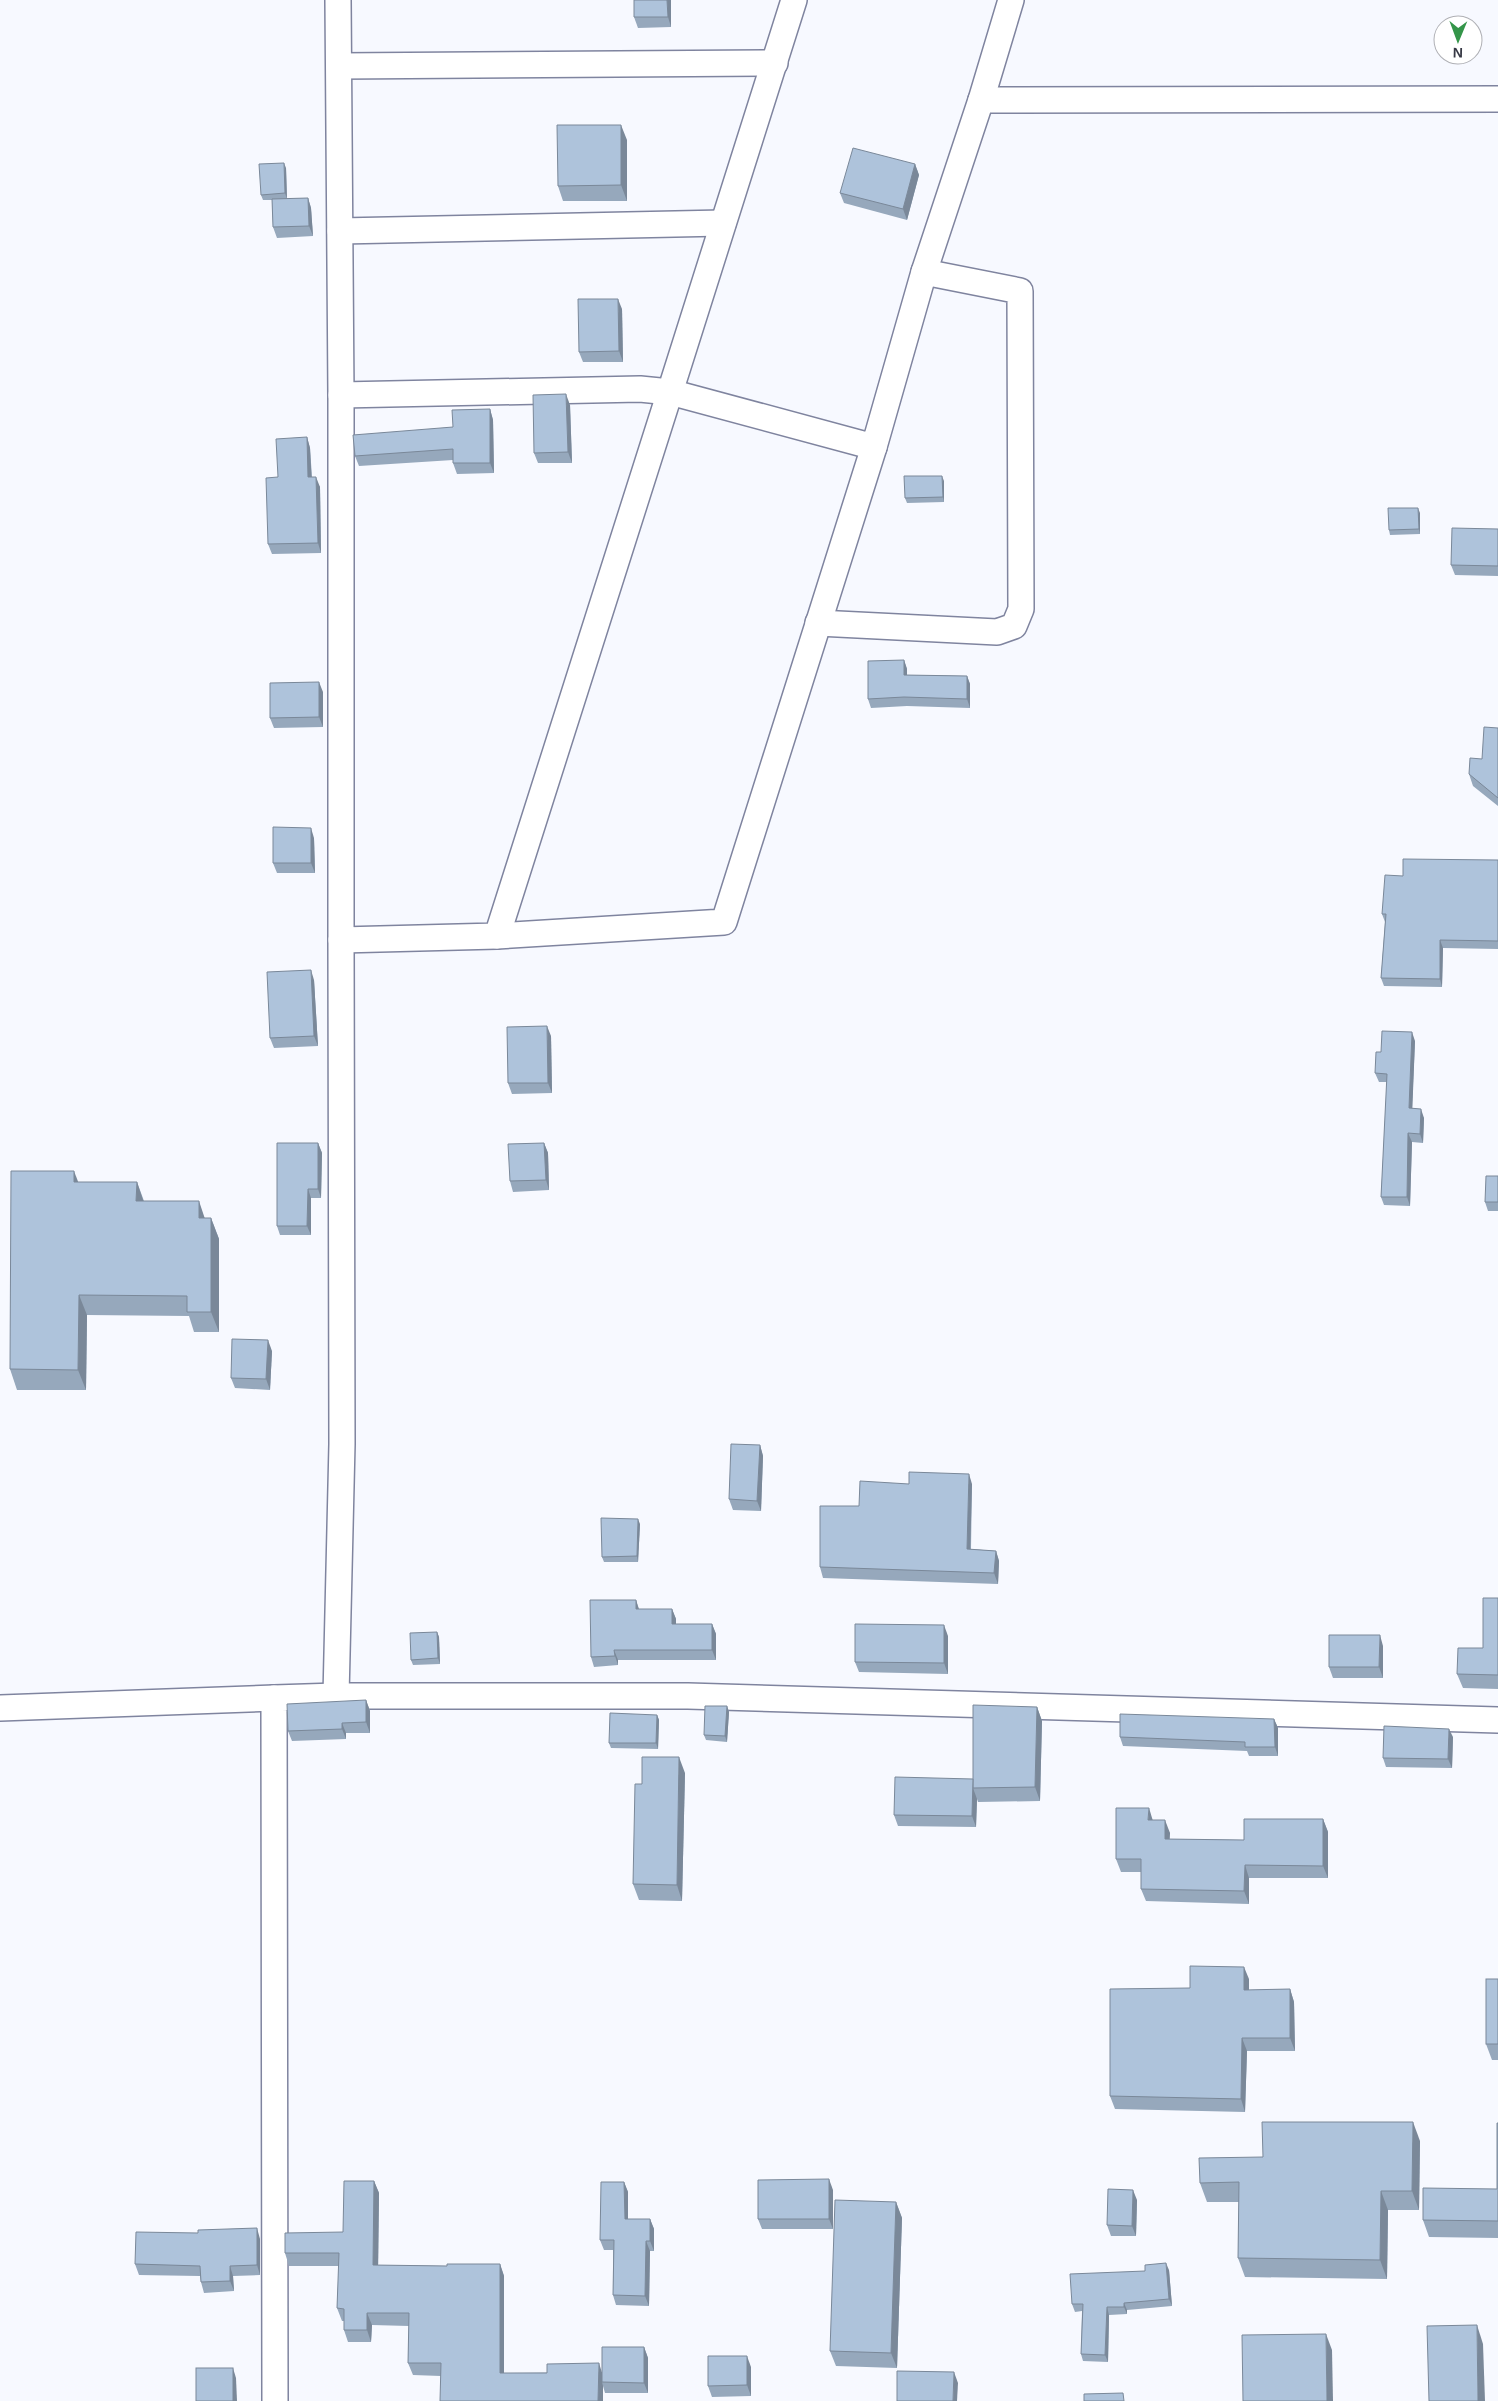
<svg xmlns="http://www.w3.org/2000/svg" width="1498" height="2401" font-family="Arial,sans-serif">
  <style>
    .lines { fill: none; stroke-linecap: round; stroke-linejoin: round }
    .minor-casing { stroke: #7f849f; stroke-width: 28 }
    .minor { stroke: #fff; stroke-width: 25 }
    .wall { fill: #96a8bc }
    .shaded-wall { fill: #7a8899 }
    .building { fill: #aec3db; stroke: #7a8899 }
  </style>
  <rect width="100%" height="100%" fill="#f7f9ff"/>
  <g class="lines">
    <g class="minor-casing">
      <g id="minor">
        <path d="M338 0 341 395V940L497 936 670 392 874 447 924 272 981 100 1498 99"/>
        <path d="M340 66 775 63"/>
        <path d="M981 100 1011 0"/>
        <path d="M340 231 723 223"/>
        <path d="M341 395 640 389 670 392 794 0"/>
        <path d="M818 623 997 632 1014 626 1021 609 1020 291 924 272"/>
        <path d="M497 936 724 922 874 447"/>
        <path d="M336 1696 342 1444 341 940"/>
        <path d="M0 1708 274 1698"/>
        <path d="M275 2401 274 1698 336 1696H688L1498 1720"/>
      </g>
    </g>
    <use href="#minor" class="minor"/>
  </g>
  <g class="wall">
    <path d="M671 0V27L638 28 634 17Z"/>
    <path d="M627 140V201H563L558 186Z"/>
    <path d="M915 164 919 175 907 220 844 203 840 193Z"/>
    <path d="M286 168 287 199 308 198 311 208 313 236 277 238 273 227 272 200H263L261 195Z"/>
    <path d="M622 309 623 362H583L579 352Z"/>
    <path d="M570 405 572 463H538L534 453Z"/>
    <path d="M490 409 493 420 494 473 457 474 453 463V460L359 466 355 456 453 427Z"/>
    <path d="M307 437 310 448 312 477 320 487 321 553 272 554 268 544 278 477Z"/>
    <path d="M944 481V502L907 503 905 498Z"/>
    <path d="M1420 513V534L1390 535 1389 530Z"/>
    <path d="M1498 529V576L1455 575 1451 565Z"/>
    <path d="M904 660 907 669V675L967 676 970 684V708L907 706 871 708 868 699Z"/>
    <path d="M323 692V727L274 728 270 718Z"/>
    <path d="M1498 728V806L1473 786 1469 774 1482 759Z"/>
    <path d="M314 838 315 873H277L273 863Z"/>
    <path d="M1498 860V949L1443 948 1442 987 1384 986 1381 978 1385 922 1382 914 1403 876Z"/>
    <path d="M314 980 318 1046 274 1048 270 1038Z"/>
    <path d="M551 1036 552 1093 512 1094 508 1083Z"/>
    <path d="M1415 1041 1412 1108 1424 1118 1423 1143 1412 1142 1410 1206 1384 1205 1381 1197 1387 1082H1379L1375 1073 1381 1052Z"/>
    <path d="M318 1143 322 1153 321 1198H311V1235H280L277 1226Z"/>
    <path d="M544 1143 548 1153 549 1190 513 1192 510 1181Z"/>
    <path d="M1498 1176V1211H1488L1485 1202Z"/>
    <path d="M78 1182H137L144 1201 205 1218H211L219 1239V1332H194L189 1316 87 1315 86 1390H17L10 1369Z"/>
    <path d="M272 1351 270 1390 235 1388 231 1378Z"/>
    <path d="M760 1445 763 1456 761 1511 733 1510 729 1499Z"/>
    <path d="M909 1484H972L971 1549 996 1551 999 1561 998 1584 823 1578 820 1567 859 1506Z"/>
    <path d="M640 1524 638 1562H604L602 1557Z"/>
    <path d="M1498 1598V1689L1463 1688 1457 1674 1483 1648Z"/>
    <path d="M636 1600 639 1609H672L676 1619V1624H712L716 1634V1660H618V1665L594 1667 591 1657Z"/>
    <path d="M437 1632 439 1637 440 1664 413 1665 411 1660Z"/>
    <path d="M948 1636V1674L859 1672 855 1662Z"/>
    <path d="M1383 1646V1678H1333L1329 1667Z"/>
    <path d="M366 1700 370 1711V1733H346V1739L292 1741 288 1731Z"/>
    <path d="M727 1706 729 1712 727 1742 706 1740 704 1735Z"/>
    <path d="M1037 1707 1042 1721 1040 1801 978 1802 977 1799 976 1827 898 1826 894 1815 973 1779Z"/>
    <path d="M657 1715 659 1720 658 1749 611 1748 609 1743Z"/>
    <path d="M1274 1719 1278 1728V1756H1249L1247 1751 1123 1746 1120 1737Z"/>
    <path d="M1453 1737 1452 1768 1386 1767 1383 1758Z"/>
    <path d="M685 1773 682 1901 639 1900 633 1884 642 1784Z"/>
    <path d="M1323 1819 1328 1832V1878H1249V1904L1146 1901 1141 1889V1872H1121L1116 1859 1153 1820 1170 1833 1169 1839 1244 1840Z"/>
    <path d="M1249 1979V1990L1290 1989 1294 2002 1295 2051H1247L1245 2112 1115 2109 1110 2096 1190 1988Z"/>
    <path d="M1498 1979V2060H1492L1486 2044Z"/>
    <path d="M1498 2123V2238L1429 2237 1423 2220 1497 2189Z"/>
    <path d="M1420 2141 1419 2210H1388L1387 2279 1245 2277 1238 2258 1239 2202H1207L1200 2183Z"/>
    <path d="M374 2181 379 2193 378 2265 447 2266 500 2264 504 2276V2373L602 2372 644 2347 648 2358V2393H605L603 2386V2401L441 2376 413 2375 408 2363 409 2326 372 2325 371 2342H348L344 2330V2321H342L337 2308 339 2266H289L285 2253 343 2232Z"/>
    <path d="M624 2182 628 2192V2219H650L654 2229V2251H650L649 2306 616 2305 613 2295V2250H604L600 2240Z"/>
    <path d="M833 2190V2229H762L758 2219Z"/>
    <path d="M1137 2200 1136 2236H1111L1107 2225Z"/>
    <path d="M896 2202 902 2218 897 2368 836 2366 830 2351Z"/>
    <path d="M260 2239V2275L233 2276 234 2291 204 2293 201 2282 200 2276 139 2275 135 2264Z"/>
    <path d="M1169 2270 1172 2306 1127 2310V2314L1109 2315 1108 2362 1083 2361 1081 2354 1082 2311 1075 2312 1072 2304Z"/>
    <path d="M751 2367V2396L712 2397 708 2386Z"/>
  </g>
  <g class="shaded-wall">
    <path d="M667 0H671V27L668 17Z"/>
    <path d="M621 125 627 140V201L621 185Z"/>
    <path d="M284 163 286 168 287 199 285 193Z"/>
    <path d="M915 164 919 175 907 220 903 209Z"/>
    <path d="M308 198 311 208 313 236 309 226Z"/>
    <path d="M618 299 622 309 623 362 619 351Z"/>
    <path d="M566 394 570 405 572 463 568 452Z"/>
    <path d="M490 409 493 420 494 473 490 463Z"/>
    <path d="M307 437 310 448 312 487 308 477Z"/>
    <path d="M942 476 944 481V502L943 497Z"/>
    <path d="M316 477 320 487 321 553 318 543Z"/>
    <path d="M1418 508 1420 513V534L1419 529Z"/>
    <path d="M904 660 907 669V683L904 675Z"/>
    <path d="M967 676 970 684V708L967 699Z"/>
    <path d="M319 682 323 692V727L319 717Z"/>
    <path d="M311 828 314 838 315 873 311 863Z"/>
    <path d="M1440 940 1443 948 1442 987 1440 979Z"/>
    <path d="M311 970 314 980 318 1046 314 1036Z"/>
    <path d="M547 1026 551 1036 552 1093 548 1083Z"/>
    <path d="M1412 1032 1415 1041 1412 1117 1409 1108Z"/>
    <path d="M1421 1109 1424 1118 1423 1143 1420 1134Z"/>
    <path d="M1408 1133 1412 1142 1410 1206 1407 1197Z"/>
    <path d="M318 1143 322 1153 321 1198 318 1189Z"/>
    <path d="M544 1143 548 1153 549 1190 546 1180Z"/>
    <path d="M74 1171 82 1192 74 1182Z"/>
    <path d="M137 1182 144 1203 136 1201Z"/>
    <path d="M308 1189 311 1198V1235L307 1226Z"/>
    <path d="M199 1201 206 1222 199 1218Z"/>
    <path d="M211 1218 219 1239V1332L211 1312Z"/>
    <path d="M79 1295 87 1315 86 1390 78 1370Z"/>
    <path d="M268 1340 272 1351 270 1390 266 1379Z"/>
    <path d="M760 1445 763 1456 761 1511 757 1501Z"/>
    <path d="M969 1474 972 1484 970 1559 967 1549Z"/>
    <path d="M638 1519 640 1524 638 1562 637 1556Z"/>
    <path d="M996 1551 999 1561 998 1584 994 1573Z"/>
    <path d="M636 1600 639 1610 636 1609Z"/>
    <path d="M672 1609 676 1619V1633L672 1624Z"/>
    <path d="M712 1624 716 1634V1660L712 1650Z"/>
    <path d="M944 1625 948 1636V1674L944 1663Z"/>
    <path d="M437 1632 439 1637 440 1664 438 1658Z"/>
    <path d="M1380 1635 1383 1646V1678L1379 1667Z"/>
    <path d="M614 1650 618 1660V1665L615 1656Z"/>
    <path d="M366 1700 370 1711V1733L366 1722Z"/>
    <path d="M727 1706 729 1712 727 1742 725 1736Z"/>
    <path d="M1037 1707 1042 1721 1040 1801 1035 1787Z"/>
    <path d="M657 1715 659 1720 658 1749 656 1743Z"/>
    <path d="M1274 1719 1278 1728V1756L1275 1747Z"/>
    <path d="M342 1723 346 1733V1739L342 1729Z"/>
    <path d="M1449 1729 1453 1737 1452 1768 1448 1759Z"/>
    <path d="M679 1757 685 1773 682 1901 677 1885Z"/>
    <path d="M973 1788 977 1799 976 1827 972 1816Z"/>
    <path d="M1149 1808 1153 1821 1148 1820Z"/>
    <path d="M1323 1819 1328 1832V1878L1323 1866Z"/>
    <path d="M1165 1820 1170 1833 1169 1852 1165 1839Z"/>
    <path d="M1245 1865 1249 1878V1904L1244 1891Z"/>
    <path d="M1244 1967 1249 1979V2003L1244 1990Z"/>
    <path d="M1290 1989 1294 2002 1295 2051 1290 2038Z"/>
    <path d="M1242 2038 1247 2051 1245 2112 1241 2099Z"/>
    <path d="M1413 2122 1420 2141 1419 2210 1412 2191Z"/>
    <path d="M829 2179 833 2190V2229L829 2219Z"/>
    <path d="M374 2181 379 2193 378 2277 373 2265Z"/>
    <path d="M624 2182 628 2192V2228L625 2219Z"/>
    <path d="M1133 2190 1137 2200 1136 2236 1132 2226Z"/>
    <path d="M1381 2191 1388 2210 1387 2279 1380 2260Z"/>
    <path d="M896 2202 902 2218 897 2368 891 2353Z"/>
    <path d="M650 2219 654 2229V2251L650 2241Z"/>
    <path d="M257 2228 260 2239V2275L257 2265Z"/>
    <path d="M646 2241 650 2251 649 2306 645 2296Z"/>
    <path d="M1166 2263 1169 2270 1172 2306 1169 2299Z"/>
    <path d="M500 2264 504 2276V2385L500 2373Z"/>
    <path d="M230 2266 233 2276 234 2291 230 2281Z"/>
    <path d="M1124 2303 1127 2310V2314L1124 2307Z"/>
    <path d="M1107 2307 1109 2315 1108 2362 1105 2355Z"/>
    <path d="M367 2313 372 2325 371 2342 367 2330Z"/>
    <path d="M1477 2325 1483 2344 1485 2401H1478Z"/>
    <path d="M1326 2334 1332 2350 1333 2401H1327Z"/>
    <path d="M644 2347 648 2358V2393L644 2383Z"/>
    <path d="M747 2356 751 2367V2396L747 2385Z"/>
    <path d="M599 2363 603 2376 602 2382 603 2386V2401H598Z"/>
    <path d="M233 2368 236 2378 237 2401H233Z"/>
    <path d="M954 2372 958 2383 957 2401H953Z"/>
  </g>
  <g class="building">
    <path d="M634 0H667L668 17H634Z"/>
    <path d="M557 125H621V185L558 186Z"/>
    <path d="M853 148 915 164 903 209 840 193Z"/>
    <path d="M284 163 285 193 261 195 259 164Z"/>
    <path d="M308 198 309 226 273 227 272 199Z"/>
    <path d="M578 299H618L619 351 579 352Z"/>
    <path d="M566 394 568 452 534 453 533 395Z"/>
    <path d="M490 409V463H453V449L355 456 353 435 453 427 452 410Z"/>
    <path d="M307 437 308 477H316L318 543 268 544 266 478 278 477 276 439Z"/>
    <path d="M904 476H942L943 497 905 498Z"/>
    <path d="M1388 508H1418L1419 529 1389 530Z"/>
    <path d="M1452 528 1498 529V566L1451 565Z"/>
    <path d="M904 660V675L967 676V699L904 697 868 699V661Z"/>
    <path d="M319 682V717L270 718V683Z"/>
    <path d="M1484 727 1498 728V798L1469 774 1470 758 1482 759Z"/>
    <path d="M273 827 311 828V863H273Z"/>
    <path d="M1403 859 1498 860V941L1440 940V979L1381 978 1386 914H1382L1385 875 1403 876Z"/>
    <path d="M311 970 314 1036 270 1038 267 972Z"/>
    <path d="M547 1026 548 1083H508L507 1027Z"/>
    <path d="M1382 1031 1412 1032 1409 1108 1421 1109 1420 1134 1408 1133 1407 1197H1381L1387 1074 1375 1073 1376 1052H1381Z"/>
    <path d="M277 1143H318V1189H308L307 1226H277Z"/>
    <path d="M544 1143 546 1180 510 1181 508 1144Z"/>
    <path d="M11 1171H74V1182H137L136 1201H199V1218H211V1312H187V1296L79 1295 78 1370 10 1369Z"/>
    <path d="M1486 1176H1498V1202H1485Z"/>
    <path d="M232 1339 268 1340 266 1379 231 1378Z"/>
    <path d="M731 1444 760 1445 757 1501 729 1499Z"/>
    <path d="M909 1472 969 1474 967 1549 996 1551 994 1573 820 1567V1506H859L860 1481 909 1484Z"/>
    <path d="M601 1518 638 1519 637 1556 602 1557Z"/>
    <path d="M1483 1598H1498V1675L1457 1674 1458 1648H1483Z"/>
    <path d="M590 1600H636V1609H672V1624H712V1650H614L615 1656 591 1657Z"/>
    <path d="M855 1624 944 1625V1663L855 1662Z"/>
    <path d="M437 1632 438 1658 411 1660 410 1633Z"/>
    <path d="M1329 1635H1380L1379 1667H1329Z"/>
    <path d="M366 1700V1722L342 1723V1729L288 1731 287 1704Z"/>
    <path d="M973 1705 1037 1707 1035 1787 973 1788Z"/>
    <path d="M705 1706H727L725 1736 704 1735Z"/>
    <path d="M610 1713 657 1715 656 1743H609Z"/>
    <path d="M1120 1714 1274 1719 1275 1747H1245V1742L1120 1737Z"/>
    <path d="M1384 1726 1449 1729 1448 1759 1383 1758Z"/>
    <path d="M642 1757H679L677 1885 633 1884 635 1784H642Z"/>
    <path d="M895 1777 973 1779 972 1816 894 1815Z"/>
    <path d="M1116 1808H1149L1148 1820H1165V1839L1244 1840V1819H1323V1866L1245 1865 1244 1891 1141 1889V1859H1116Z"/>
    <path d="M1190 1966 1244 1967V1990L1290 1989V2038H1242L1241 2099 1110 2096V1989L1190 1988Z"/>
    <rect x="1486" y="1979" width="12" height="65"/>
    <path d="M1262 2122H1413L1412 2191H1381L1380 2260 1238 2258 1239 2182 1200 2183 1199 2158 1263 2157Z"/>
    <path d="M1497 2123H1498V2221L1423 2220V2188L1497 2189Z"/>
    <path d="M829 2179V2219H758V2180Z"/>
    <path d="M344 2181H374L373 2265 447 2266V2264H500V2373H547V2364L599 2363 598 2401H440L441 2363H408L409 2313H367V2330H344V2309L337 2308 339 2253H285V2233L343 2232Z"/>
    <path d="M601 2182H624L625 2219H650V2241H646L645 2296 613 2295 614 2240H600Z"/>
    <path d="M1108 2189 1133 2190 1132 2226 1107 2225Z"/>
    <path d="M835 2200 896 2202 891 2353 830 2351Z"/>
    <path d="M257 2228V2265L230 2266V2281L201 2282 200 2266 135 2264 136 2232 198 2233V2230Z"/>
    <path d="M1166 2263 1169 2299 1124 2303V2307H1107L1105 2355 1081 2354 1083 2304H1072L1070 2274 1145 2271V2265Z"/>
    <path d="M1477 2325 1478 2401H1429L1427 2326Z"/>
    <path d="M1326 2334 1327 2401H1243L1242 2335Z"/>
    <path d="M602 2347H644V2383L602 2382Z"/>
    <path d="M708 2356H747V2385L708 2386Z"/>
    <rect x="196" y="2368" width="37" height="33"/>
    <path d="M897 2371 954 2372 953 2401H897Z"/>
    <path d="M1123 2393 1124 2401H1084V2394Z"/>
  </g>
  <g transform="translate(1458 40) rotate(181)"><circle r="24" fill="#ffffff" stroke="#afb0b5"/>
  <path d="M0-4L9 19L0 12L-9 19Z" fill="#349549"/>
  <text y="-8" font-size="14" font-weight="bold" text-anchor="middle" fill="#373945">N</text>
  </g>
</svg>
